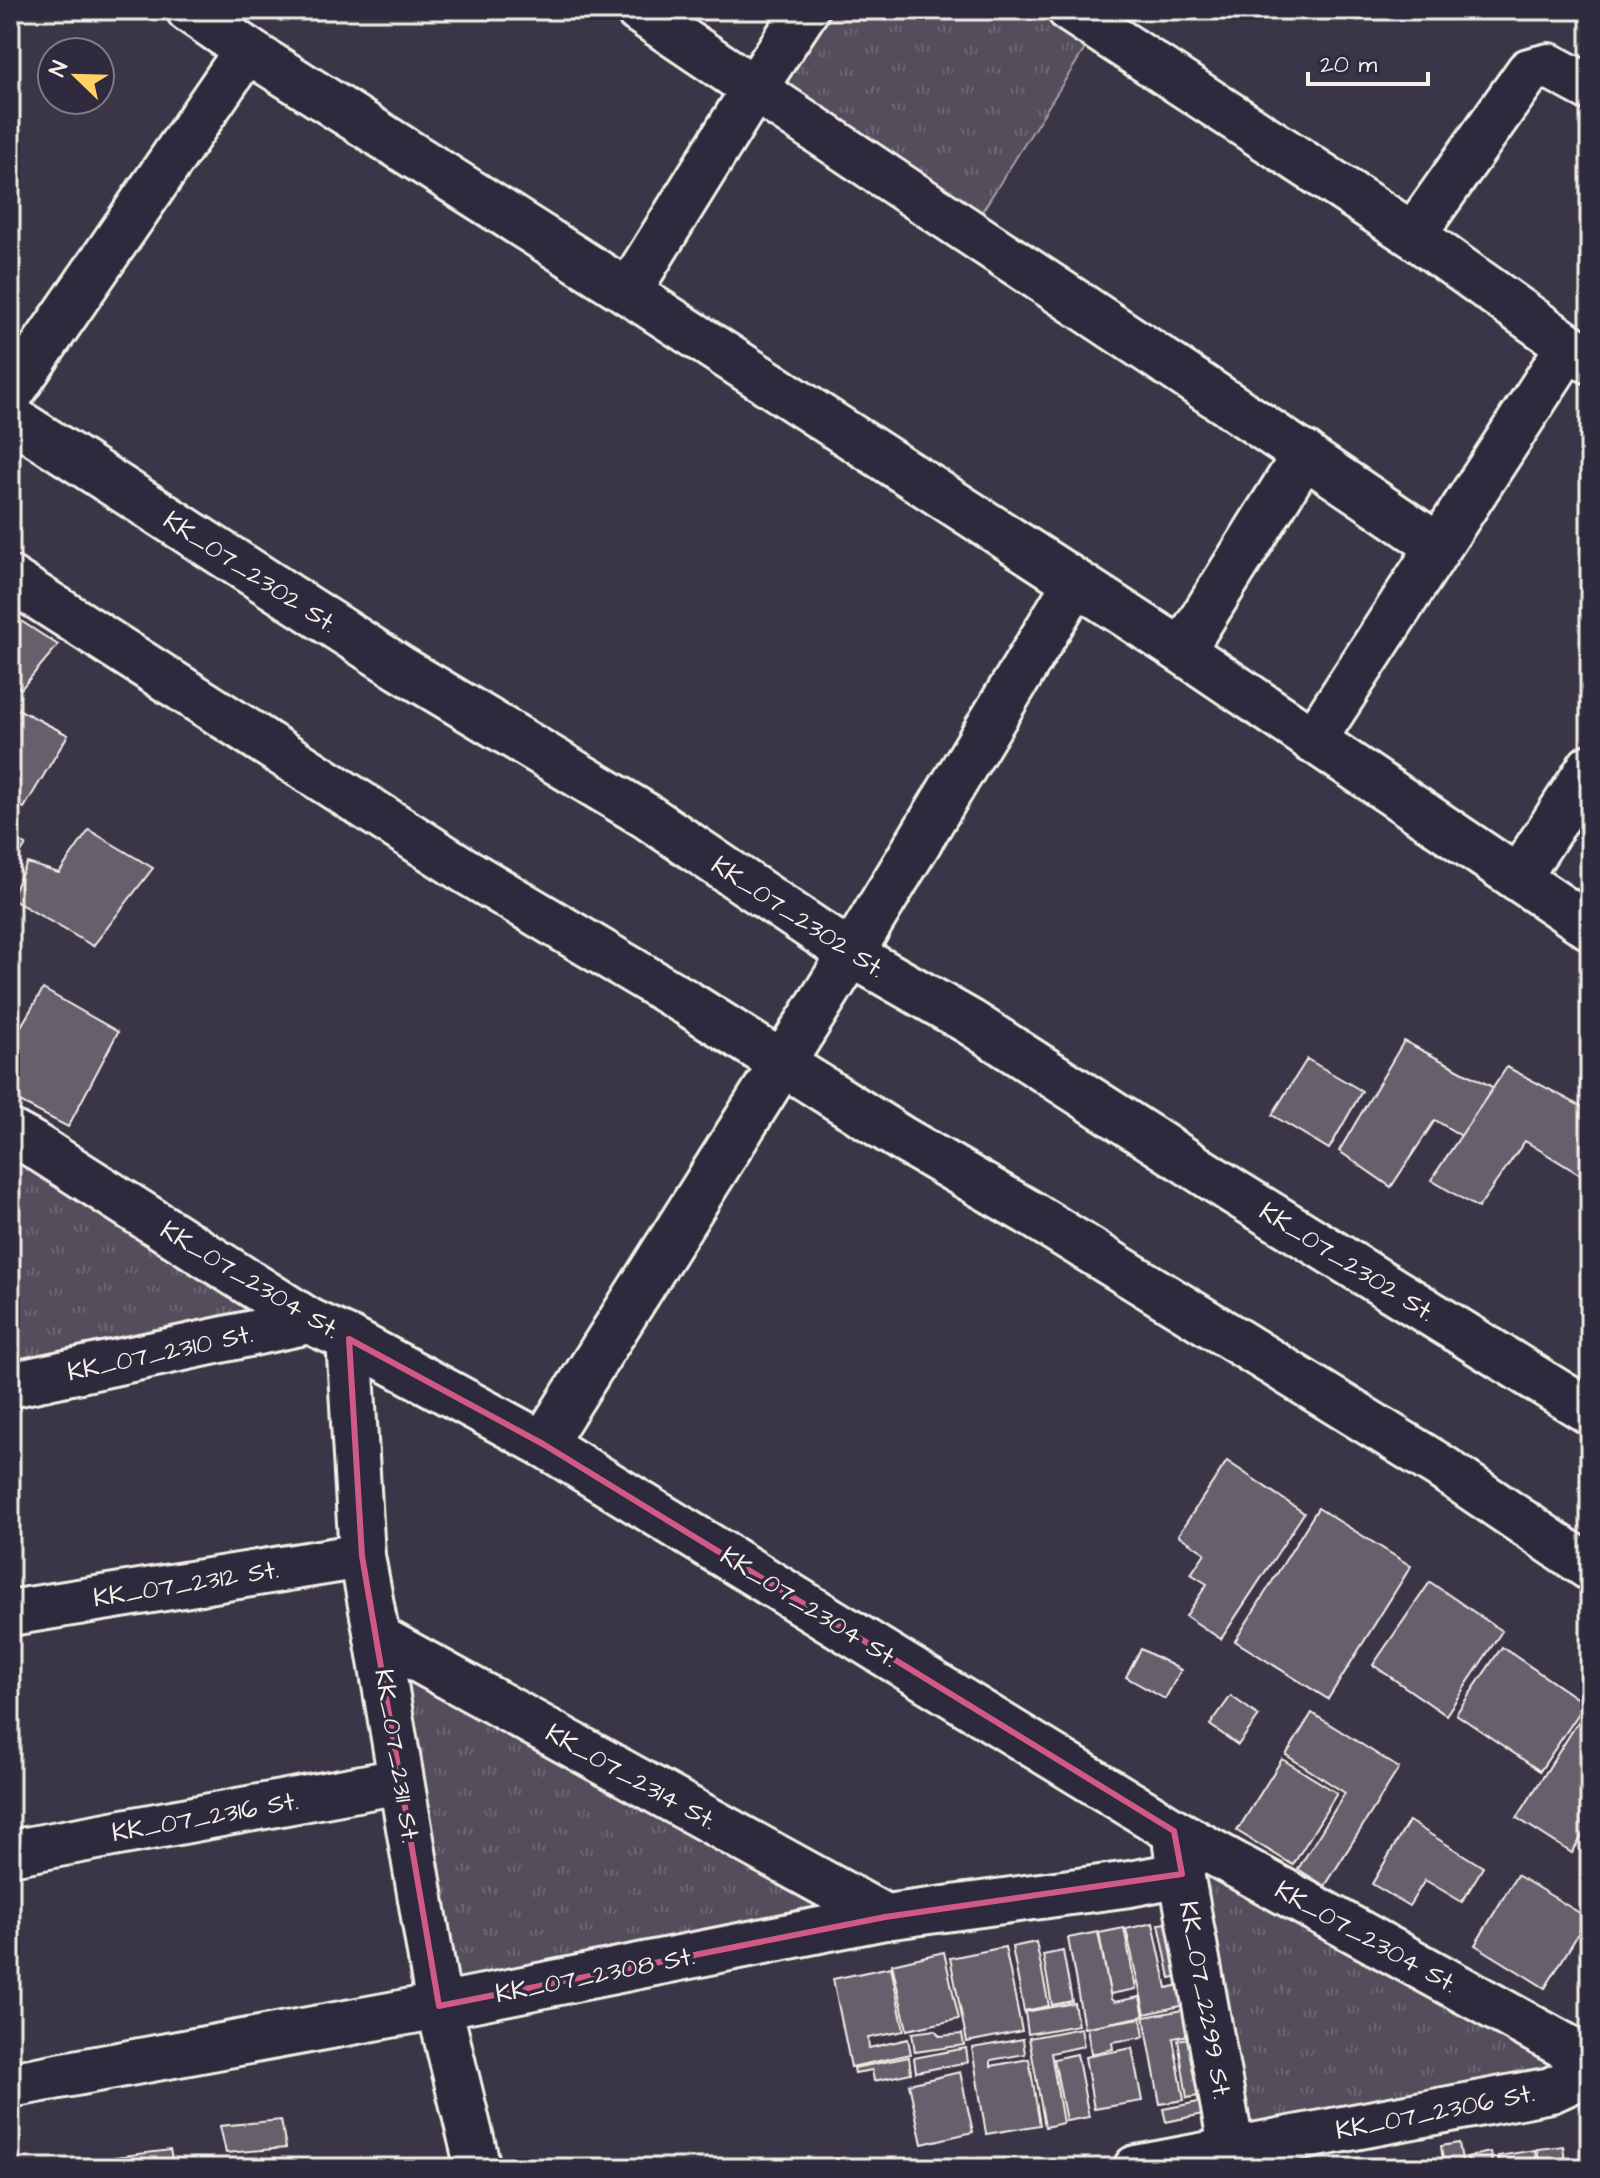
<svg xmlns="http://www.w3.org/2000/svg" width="1600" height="2178" font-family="'Architects Daughter',sans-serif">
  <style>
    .park { fill: url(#park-tufts); stroke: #a4a0a2; stroke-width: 2 }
    .building { fill: #65616c; stroke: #f4f1e8; stroke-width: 2 }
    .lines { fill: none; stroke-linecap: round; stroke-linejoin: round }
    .minor-casing { stroke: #f4f1e8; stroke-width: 50 }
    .major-casing { stroke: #f4f1e8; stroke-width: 50 }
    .minor { stroke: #2f2a3d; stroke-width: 44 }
    .major { stroke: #2f2a3d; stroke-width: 44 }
    .marked { fill: none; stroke: #d15985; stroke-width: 6; stroke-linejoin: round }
    .labels { text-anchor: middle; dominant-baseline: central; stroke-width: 7; stroke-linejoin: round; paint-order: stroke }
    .street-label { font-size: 26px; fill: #f4f1e8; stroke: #2f2a3d }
  </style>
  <defs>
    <pattern id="park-tufts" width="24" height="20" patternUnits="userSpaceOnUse" patternTransform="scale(2)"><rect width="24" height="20" fill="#534e5c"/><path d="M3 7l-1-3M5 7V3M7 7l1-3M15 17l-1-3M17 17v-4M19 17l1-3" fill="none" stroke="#6c6873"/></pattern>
  </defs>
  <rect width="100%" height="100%" fill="#3b3647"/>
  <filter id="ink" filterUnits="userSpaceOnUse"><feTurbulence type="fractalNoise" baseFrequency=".0125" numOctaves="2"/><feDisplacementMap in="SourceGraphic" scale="16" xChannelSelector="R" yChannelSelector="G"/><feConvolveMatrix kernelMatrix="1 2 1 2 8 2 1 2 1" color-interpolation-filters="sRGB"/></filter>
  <g filter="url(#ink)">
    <g class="park">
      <path d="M806 10H1070L1098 28 969 232 754 89Z"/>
      <path d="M10 1134 309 1321 10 1385Z"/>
      <path d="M377 1637 885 1917 439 2006Z"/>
      <path d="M1174 1831 1590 2065 1233 2151Z"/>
    </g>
    <g class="building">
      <path d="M10 614 58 645 21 689 10 681Z"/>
      <path d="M10 705 68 735 24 808 10 800Z"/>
      <path d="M89 830 153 868 93 946 10 898 27 863 59 873Z"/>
      <path d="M10 838 26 845 10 870Z"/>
      <path d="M43 989 118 1032 68 1127 10 1097V1045Z"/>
      <path d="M1404 1041 1498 1090 1470 1141 1435 1120 1391 1187 1339 1151Z"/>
      <path d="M1307 1059 1362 1091 1329 1149 1272 1115Z"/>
      <path d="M1507 1067 1590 1111V1155L1579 1174 1525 1141 1478 1208 1431 1180Z"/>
      <path d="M1227 1461 1304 1513 1221 1639 1186 1616 1207 1584 1191 1574 1205 1553 1178 1535Z"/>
      <path d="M1318 1508 1411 1566 1328 1699 1235 1641Z"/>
      <path d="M1430 1582 1502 1631 1446 1715 1373 1665Z"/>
      <path d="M1502 1647 1585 1704 1540 1771 1456 1714Z"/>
      <path d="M1141 1649 1181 1670 1165 1699 1126 1677Z"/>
      <path d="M1231 1696 1259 1716 1238 1745 1210 1725Z"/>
      <path d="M1590 1703V1823L1572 1853 1517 1818Z"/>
      <path d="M1312 1713 1399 1768 1325 1886 1298 1869 1345 1793 1286 1755Z"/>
      <path d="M1282 1759 1337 1793 1293 1865 1237 1831Z"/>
      <path d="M1409 1821 1483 1867 1462 1902 1425 1880 1409 1906 1372 1884Z"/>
      <path d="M1517 1875 1588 1918 1545 1988 1475 1945Z"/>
      <path d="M1177 1922 1189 1974 1170 1978 1159 1924Z"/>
      <path d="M1153 1923 1167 1988 1192 1982 1198 2002 1145 2014 1126 1929Z"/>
      <path d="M1124 1928 1136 1989 1110 1994 1099 1933Z"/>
      <path d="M1098 1932 1111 1999 1114 2002 1140 1997 1144 2016 1084 2028 1068 1938Z"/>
      <path d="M1036 1942 1049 2006 1024 2011 1012 1947Z"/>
      <path d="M1005 1947 1022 2031 967 2042 950 1958Z"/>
      <path d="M1063 1951 1072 2001 1052 2005 1043 1955Z"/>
      <path d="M944 1952 959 2019 907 2030 892 1964Z"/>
      <path d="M891 1967 904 2031 868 2038 869 2048 908 2039 911 2054 851 2067 833 1979Z"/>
      <path d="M1074 2003 1078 2025 1028 2034 1025 2012Z"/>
      <path d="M1200 2007 1205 2032 1173 2038 1184 2100 1160 2104 1144 2017Z"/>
      <path d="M1141 2018 1144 2037 1112 2042 1113 2049 1091 2054 1087 2027Z"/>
      <path d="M1081 2028 1084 2046 1051 2053 1063 2123 1045 2127 1029 2038Z"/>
      <path d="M935 2030 940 2036 962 2034 964 2045 915 2052 912 2033Z"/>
      <path d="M1199 2036 1209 2094 1187 2098 1178 2040Z"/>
      <path d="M1023 2039 1025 2054 991 2060V2066L1029 2059 1040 2125 986 2134 972 2048Z"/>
      <path d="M966 2048 968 2062 916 2072 914 2058Z"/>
      <path d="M1132 2048 1142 2101 1094 2109 1085 2057Z"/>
      <path d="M1077 2054 1089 2117 1066 2121 1054 2059Z"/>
      <path d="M909 2057 911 2073 874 2081 872 2070 855 2073 854 2068Z"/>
      <path d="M960 2072 973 2132 922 2144 909 2084Z"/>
      <path d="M1214 2099 1217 2111 1166 2122 1163 2109Z"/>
      <path d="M281 2120 286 2148 226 2153 220 2126Z"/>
      <path d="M1459 2143 1463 2166 1444 2168 1441 2146Z"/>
      <path d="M1563 2146 1566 2168H1540L1537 2149Z"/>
      <path d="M170 2150 174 2168H116L114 2157Z"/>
      <path d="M1535 2150 1537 2168H1499L1498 2156Z"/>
      <path d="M1490 2152 1493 2168H1469L1467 2157Z"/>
    </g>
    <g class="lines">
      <g class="minor-casing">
        <g id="minor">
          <path d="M189 10 247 50 628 292 1182 651 1590 927"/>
          <path d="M638 10C903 191 1174 364 1438 546"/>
          <path d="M1070 10 1413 235 1590 361"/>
          <path d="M1413 235 1529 71 1549 66 1590 88"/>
          <path d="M628 292 754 89 806 10"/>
          <path d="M10 395 247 50"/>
          <path d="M1182 651 1305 454"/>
          <path d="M1313 741 1569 346"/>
          <path d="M1518 878 1590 767"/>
          <path d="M10 1132 32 1144 309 1321 349 1339 543 1444 1174 1831 1572 2050 1590 2063"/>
          <path d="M349 1339 362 1556 377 1637 439 2006 478 2168"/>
          <path d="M10 1385 309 1321"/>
          <path d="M543 1444 851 954 1075 584"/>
          <path d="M10 1613 362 1556"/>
          <path d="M377 1637 885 1917"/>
          <path d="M1176 1845 1235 2168"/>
          <path d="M10 1853 400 1781"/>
          <path d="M10 2085 439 2006 885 1917 1130 1884 1182 1874"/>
          <path d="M1136 2168 1551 2090 1590 2072"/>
        </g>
      </g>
      <g class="major-casing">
        <g id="major">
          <path d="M10 417 400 668 645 815 851 954 970 1022 1234 1192 1590 1412"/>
          <path d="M10 579 464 870 687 1003 902 1139 1028 1212 1441 1467 1590 1568"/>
        </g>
      </g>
      <use href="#minor" class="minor"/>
      <use href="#major" class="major"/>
    </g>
  </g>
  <path class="marked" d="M349 1339 543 1444 1174 1831 1182 1874 885 1917 439 2006 362 1556Z"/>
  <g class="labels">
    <g class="street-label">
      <text transform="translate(250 572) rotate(33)">KK_07_2302 St.</text>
      <text transform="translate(798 917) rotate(33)">KK_07_2302 St.</text>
      <text transform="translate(1347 1262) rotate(32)">KK_07_2302 St.</text>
      <text transform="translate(250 1280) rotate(31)">KK_07_2304 St.</text>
      <text transform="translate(160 1353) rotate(-12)">KK_07_2310 St.</text>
      <text transform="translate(186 1584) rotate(-9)">KK_07_2312 St.</text>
      <text transform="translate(809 1607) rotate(32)">KK_07_2304 St.</text>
      <text transform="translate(397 1756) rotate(81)">KK_07_2311 St.</text>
      <text transform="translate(631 1777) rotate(29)">KK_07_2314 St.</text>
      <text transform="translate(205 1817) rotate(-10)">KK_07_2316 St.</text>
      <text transform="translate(1366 1937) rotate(29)">KK_07_2304 St.</text>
      <text transform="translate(595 1975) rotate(-11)">KK_07_2308 St.</text>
      <text transform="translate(1205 2000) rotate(80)">KK_07_2299 St.</text>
      <text transform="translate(1435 2112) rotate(-11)">KK_07_2306 St.</text>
    </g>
  </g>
  <rect width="1600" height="2178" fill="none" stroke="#2f2a3d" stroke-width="40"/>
  <rect x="20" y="20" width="1560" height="2138" fill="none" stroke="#f4f1e8" stroke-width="3" filter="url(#ink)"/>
  <g transform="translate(76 76) rotate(293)"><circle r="38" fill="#2f2a3d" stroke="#7e7a81" stroke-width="2"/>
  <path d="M0-6L14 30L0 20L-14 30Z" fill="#ffd166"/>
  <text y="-12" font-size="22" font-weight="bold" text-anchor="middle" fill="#f4f1e8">N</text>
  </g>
  <path d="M1308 72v12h120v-12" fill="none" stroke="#f4f1e8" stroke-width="4"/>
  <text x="1320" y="72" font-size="24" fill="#f4f1e8" stroke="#2f2a3d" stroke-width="6" paint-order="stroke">20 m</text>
</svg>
